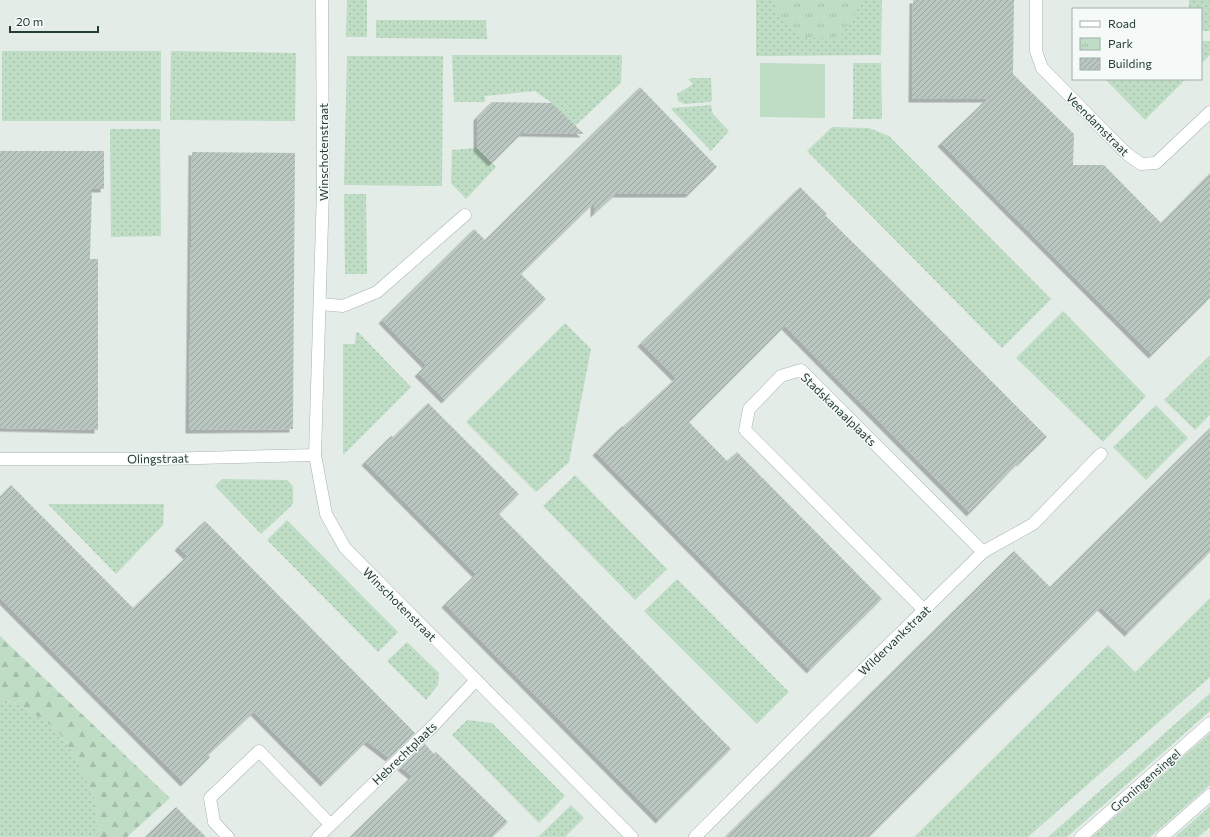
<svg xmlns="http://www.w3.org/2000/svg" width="1210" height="837" font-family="Commissioner,sans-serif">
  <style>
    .grass { fill: url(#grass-dots) }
    .forest { fill: url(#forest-firs) }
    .park { fill: url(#park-tufts) }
    .pitch { fill: #bfdcc5 }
    .building { fill: url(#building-hatch); filter: url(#shadow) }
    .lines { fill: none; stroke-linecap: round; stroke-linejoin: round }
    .service-casing { stroke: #a7b4af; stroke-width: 13 }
    .minor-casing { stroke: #a7b4af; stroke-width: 13 }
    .tertiary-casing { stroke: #a7b4af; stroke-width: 13 }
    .service { stroke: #fff; stroke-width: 12 }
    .minor { stroke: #fff; stroke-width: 12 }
    .tertiary { stroke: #fff; stroke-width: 12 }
    .labels { text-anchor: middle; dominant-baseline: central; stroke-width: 3; stroke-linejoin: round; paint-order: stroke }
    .street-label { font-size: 12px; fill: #253d35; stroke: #f5f9f7 }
  </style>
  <defs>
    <pattern id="grass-dots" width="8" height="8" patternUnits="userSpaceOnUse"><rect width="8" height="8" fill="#bfdcc5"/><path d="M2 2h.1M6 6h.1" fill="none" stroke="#a4beaa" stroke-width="1.8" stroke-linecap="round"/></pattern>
    <pattern id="forest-firs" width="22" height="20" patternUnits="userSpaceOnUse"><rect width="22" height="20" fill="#bfdcc5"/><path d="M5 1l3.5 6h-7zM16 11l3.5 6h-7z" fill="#a4beaa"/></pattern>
    <pattern id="park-tufts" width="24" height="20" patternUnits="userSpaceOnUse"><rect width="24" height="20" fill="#bfdcc5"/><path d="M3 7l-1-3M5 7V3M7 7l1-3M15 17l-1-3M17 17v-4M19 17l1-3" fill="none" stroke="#a4beaa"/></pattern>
    <pattern id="building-hatch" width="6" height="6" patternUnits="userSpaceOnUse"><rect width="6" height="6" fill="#bac7c1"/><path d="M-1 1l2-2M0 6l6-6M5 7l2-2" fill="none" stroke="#97a39e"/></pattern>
    <filter id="shadow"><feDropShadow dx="-3.5" dy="3.5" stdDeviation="0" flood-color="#0004"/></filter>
  </defs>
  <rect width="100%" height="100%" fill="#e4ece8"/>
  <g class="grass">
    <path d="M347 0H367V37H346Z"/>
    <path d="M756 0H882L881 55 756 56Z"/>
    <path d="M1189 0H1210V31H1201V9H1189Z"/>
    <path d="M376 20H486L487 39 376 38Z"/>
    <path d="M1201 41H1210V55L1201 64Z"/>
    <rect x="2" y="51" width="159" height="70"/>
    <path d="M171 51 296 53 295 121 170 120Z"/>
    <path d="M452 55H622L621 83 575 126 552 103 535 91 485 96V102H454Z"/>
    <path d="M347 56H443L442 186 344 185Z"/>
    <path d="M853 63H881L882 119H853Z"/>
    <path d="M693 78H711L712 100 710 102 685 104 678 101 677 94 693 84 688 79Z"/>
    <path d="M1105 79H1186L1145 120Z"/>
    <path d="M711 105 713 114 729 131 711 151 671 109 672 108Z"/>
    <path d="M832 127 869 128 889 136 1051 299 1002 348 807 151Z"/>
    <path d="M110 129H160L161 236 111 237Z"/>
    <path d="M477 148 496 167 466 199 451 183 452 150Z"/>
    <path d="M344 194H366L367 274H345Z"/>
    <path d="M1063 311 1146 396 1103 442 1016 358Z"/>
    <path d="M565 323 591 349 569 462 536 492 466 422Z"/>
    <path d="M356 332 359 333 411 387 343 455V344H355Z"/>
    <path d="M1210 355V415L1195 430 1164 400Z"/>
    <path d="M1156 405 1188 438 1146 480 1113 447Z"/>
    <path d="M575 475 667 569 635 600 543 506Z"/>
    <path d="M222 479 287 480 293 486V504L261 534 215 486Z"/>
    <path d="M48 504H164L163 525 116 574Z"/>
    <path d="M287 520 398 632 378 652 267 540Z"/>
    <path d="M677 579 789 692 757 724 644 611Z"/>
    <path d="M1210 598V677L1028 837H914L1108 645 1135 672Z"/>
    <path d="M407 642 439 673 438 685 426 700 387 661Z"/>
    <path d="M1210 693V711L1067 837H1048Z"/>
    <path d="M0 699 20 705 58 730 77 760 94 796 99 831 98 837H0Z"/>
    <path d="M467 720 492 723 565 796 539 823 452 735Z"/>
    <path d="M1210 733V785L1150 837H1092Z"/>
    <path d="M571 805 584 818 565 837H538Z"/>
    <path d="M1210 806V827L1198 837H1175Z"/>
  </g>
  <path class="forest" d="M0 636 170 798 127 837H98L99 831 94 796 77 760 58 730 20 705 0 699Z"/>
  <path class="park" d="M776 0H863L839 39 799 37 776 14Z"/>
  <path class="pitch" d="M760 63 825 64V118L760 117Z"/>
  <g class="building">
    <path d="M913 0H1014L1013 74 1074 134 1073 165H1104L1161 223 1210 173V298L1152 355 941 143 987 99H912Z"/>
    <path d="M640 87 717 167 689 194H616L594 214V203L521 274 546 299 445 400 418 373 426 365 382 320 474 229 485 240Z"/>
    <path d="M492 102 552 103 584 134 522 133 492 163 477 148V117Z"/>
    <path d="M0 151H104V189H92L90 259H98V430L0 428Z"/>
    <path d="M192 152 295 153 293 429 189 430Z"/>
    <path d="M800 187 827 214 825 215 891 280 1047 437 1020 463 1019 462 970 513 785 326 689 422 727 461 737 452 882 599 810 670 596 452 622 426 623 427 676 378 641 343Z"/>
    <path d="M428 403 519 494 499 514 731 749 659 820 445 604 476 574 365 462 391 436 393 437Z"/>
    <path d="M1210 428V552L1128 633 1101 607 869 837H725L1014 551 1050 587Z"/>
    <path d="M11 485 133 608 187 556 178 547 205 521 415 733 389 758 367 741 324 783 254 712 208 755 210 757 184 783 0 598V497Z"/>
    <path d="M425 744 434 754 436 752 508 822 492 837H350L412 776 401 767Z"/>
    <path d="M176 807 206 837H145Z"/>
  </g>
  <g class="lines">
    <g class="service-casing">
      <path id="service" d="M321 304 343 306 377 292 465 215"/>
    </g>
    <g class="minor-casing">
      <g id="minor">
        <path d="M322 0 323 189 315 455 326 514 345 548 632 837"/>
        <path d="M1036 0V51L1042 68 1127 154 1141 164 1156 163 1210 112"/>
        <path d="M0 459H160L315 455"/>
        <path d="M924 610 745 430 749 409 781 376 801 370 983 552"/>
        <path d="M228 837 214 822 210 798 259 751 330 824"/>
        <path d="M318 837 435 724 476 680"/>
        <path d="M695 837 817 715 983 552 1033 524 1101 454"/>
      </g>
    </g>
    <g class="tertiary-casing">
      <g id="tertiary">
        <path d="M1081 837 1210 723"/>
        <path d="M1162 837 1210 795"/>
      </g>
    </g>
    <use href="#service" class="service"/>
    <use href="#minor" class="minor"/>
    <use href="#tertiary" class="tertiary"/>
  </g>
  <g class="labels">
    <g class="street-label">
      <text transform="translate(1098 124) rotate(45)">Veendamstraat</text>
      <text transform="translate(323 152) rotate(-90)">Winschotenstraat</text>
      <text transform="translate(839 409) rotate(44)">Stadskanaalplaats</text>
      <text transform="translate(158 458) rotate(-1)">Olingstraat</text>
      <text transform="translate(400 604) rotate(45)">Winschotenstraat</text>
      <text transform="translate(894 640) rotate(-44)">Wildervankstraat</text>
      <text transform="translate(404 753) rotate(-44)">Hebrechtplaats</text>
      <text transform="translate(1145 780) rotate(-41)">Groningensingel</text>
    </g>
  </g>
  <rect x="1072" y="8" width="130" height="72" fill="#f5f9f7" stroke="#a2aea9"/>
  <rect x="1080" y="21" width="20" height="6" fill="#ffffff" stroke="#a2aea9"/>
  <text x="1108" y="28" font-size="12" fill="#253d35">Road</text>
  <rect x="1080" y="38" width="20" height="12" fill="url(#park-tufts)" stroke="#a2aea9"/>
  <text x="1108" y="48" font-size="12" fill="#253d35">Park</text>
  <rect x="1080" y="58" width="20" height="12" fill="url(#building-hatch)" stroke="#a2aea9"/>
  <text x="1108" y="68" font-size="12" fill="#253d35">Building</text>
  <path d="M10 26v6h88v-6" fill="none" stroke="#253d35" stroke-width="2"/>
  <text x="16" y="26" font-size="12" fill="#253d35" stroke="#f5f9f7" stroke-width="3" paint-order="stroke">20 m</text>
</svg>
